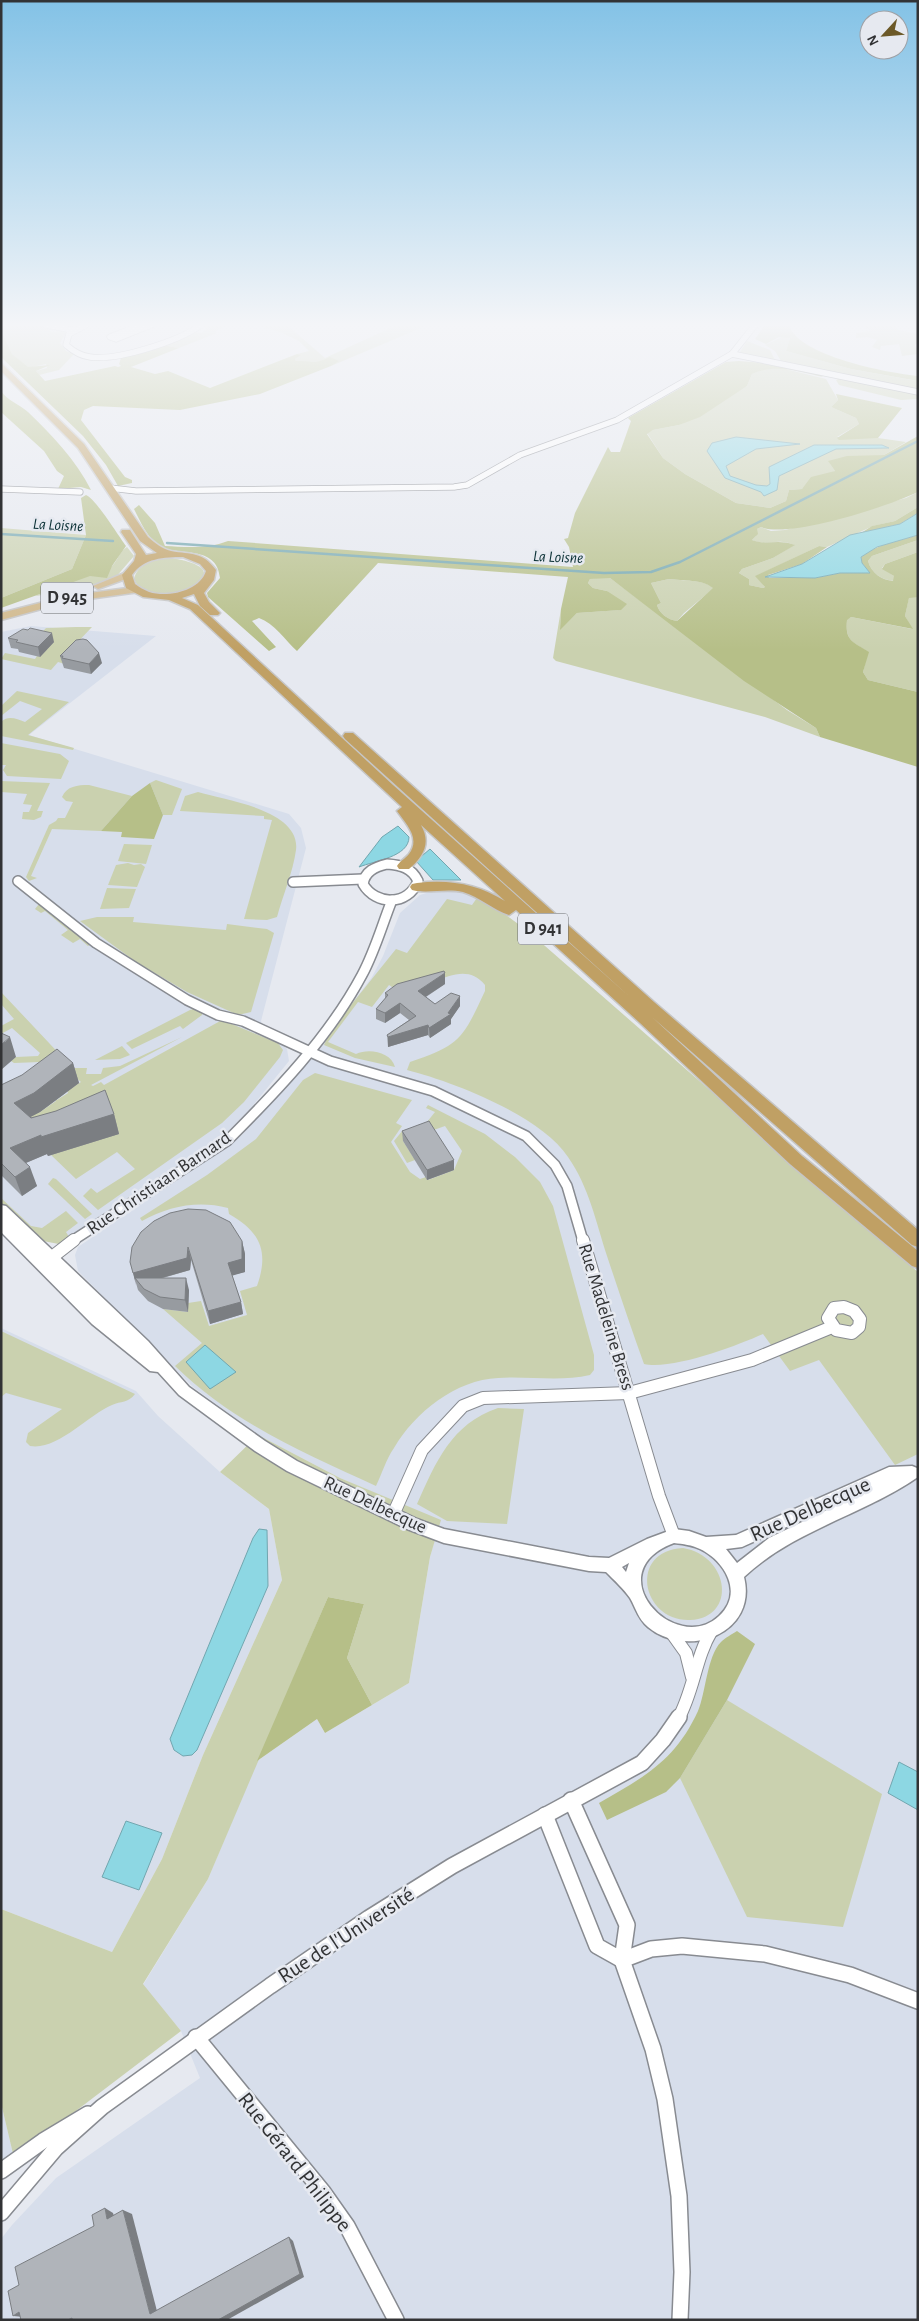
<svg xmlns="http://www.w3.org/2000/svg" width="919" height="2321" font-family="'Alegreya Sans',sans-serif">
  <style>
    .built { fill: #d7deeb }
    .green { fill: #cad1af }
    .forest { fill: #b6bf88; fill-rule: evenodd }
    .water { fill: #8dd7e3; stroke: #72a6af }
    .lines { fill: none; stroke-linecap: round; stroke-linejoin: round }
    .stream { stroke: #72a6af; stroke-width: 2.5 }
    .minor-far3-casing { stroke: #888b91; stroke-width: 7 }
    .minor-far2-casing { stroke: #888b91; stroke-width: 12 }
    .minor-far1-casing { stroke: #888b91; stroke-width: 14 }
    .minor-casing { stroke: #888b91; stroke-width: 18 }
    .tertiary-casing { stroke: #888b91; stroke-width: 3 }
    .primary-casing { stroke: #c6c6c6; stroke-width: 3 }
    .trunk-casing { stroke: #c6c6c6; stroke-width: 3 }
    .minor-far3 { stroke: #fff; stroke-width: 5.5 }
    .minor-far2 { stroke: #fff; stroke-width: 9 }
    .minor-far1 { stroke: #fff; stroke-width: 12 }
    .minor { stroke: #fff; stroke-width: 15 }
    .tertiary { fill: #fff; fill-rule: evenodd }
    .primary { fill: #d0b88b; fill-rule: evenodd }
    .trunk { fill: #c0a064; fill-rule: evenodd }
    .wall { fill: #979ba0 }
    .shaded-wall { fill: #7b7e82 }
    .building { fill: #b0b4ba; stroke: #7b7e82 }
    .labels { text-anchor: middle; dominant-baseline: central; stroke-width: 5; stroke-linejoin: round; paint-order: stroke }
    .far-water-label { font-size: 16px; font-style: italic; fill: #0a3035; stroke: #e6e9f0 }
    .shield { fill: #e6e9f0; stroke: #686a6d; stroke-width: 1 }
    .shield-label { font-size: 18px; font-weight: bold; fill: #323335 }
    .street-label { font-size: 19px; fill: #323335; stroke: #e6e9f0 }
    .near-street-label { font-size: 22px; fill: #323335; stroke: #e6e9f0 }
  </style>
  <rect width="100%" height="100%" fill="#e6e9f0"/>
  <g class="built">
    <path d="M31 626 156 636 29 735 289 814 301 828 306 848 261 1021 263 1026 287 1049 289 1061 251 1108 224 1135 59 1244 43 1240 1 1200V632Z"/>
    <path d="M449 890 466 892 479 897 918 1282V2320H1V2239L12 2225 56 2178 200 2078 181 2031 143 1985 208 1879 257 1761 317 1719 325 1733 409 1683 430 1557 440 1521 340 1478 258 1435 193 1387 78 1271 75 1255 78 1247 242 1135 321 1044 372 977 383 956 400 913 420 895 433 891Z"/>
    <path d="M1 1328 136 1391 158 1416 220 1472 269 1509 282 1580 203 1755 162 1859 112 1952 1 1909Z"/>
    <path d="M1 2103 14 2158 1 2167Z"/>
  </g>
  <g class="green">
    <path d="M4 325H41L52 332 67 331 60 343 66 351 74 354 59 370 39 375 36 371 47 368 46 364 28 368 12 354 2 332Z"/>
    <path d="M205 325H229L215 331 217 333 179 348 162 345 193 332 201 333 208 328 203 327Z"/>
    <path d="M255 325H287L325 358 397 325H428L331 366 338 361 314 364 296 361 295 359 300 355 297 354 309 351 299 341 280 332Z"/>
    <path d="M862 325 894 326 898 330 918 334V342L915 345 918 354 902 356 899 344 881 346 880 350 872 347 877 340 867 337 856 338V333L871 331Z"/>
    <path d="M784 336 790 338 786 351 851 369 917 381 918 390 781 361 775 351 765 345Z"/>
    <path d="M747 341 770 350 776 362 741 354 740 352Z"/>
    <path d="M764 368H781L826 379 838 400 831 407 856 418 859 424 837 437 878 438 906 442 884 455 829 462 835 471 802 489 789 490 786 501 770 508 736 503 685 474 663 458 647 433 653 430 679 425 747 386 752 374Z"/>
    <path d="M840 378 918 394V399L901 400 839 385 836 380Z"/>
    <path d="M918 492V507L895 521 873 526 827 547 819 546 756 576 765 587 763 588 749 585V579L739 573 742 569 773 558 794 545C779 537 767 547 752 540L756 536 757 529 761 527 771 531 785 530 906 498Z"/>
    <path d="M1 528 86 535 72 569 1 598Z"/>
    <path d="M918 540V552L885 564 882 568 894 576V581C882 580 871 573 868 561L872 556Z"/>
    <path d="M127 547 134 556 115 578 73 591 35 596 112 566C118 560 120 551 127 547Z"/>
    <path d="M168 558C182 559 222 567 195 585 179 596 143 599 134 579 138 563 155 560 168 558Z"/>
    <path d="M603 577 610 578 787 710 816 728 820 737 765 717 556 661 553 658 561 609 560 629 577 613 620 610 607 591 593 588 588 583 590 579Z"/>
    <path d="M669 579C684 581 702 579 714 588L684 613 677 621C668 620 659 613 657 605L661 603 651 583Z"/>
    <path d="M909 597H918V692L868 680 863 672 868 652C852 641 845 641 847 619L851 617 912 629 905 616Z"/>
    <path d="M76 627H92L70 650 65 664 58 662 51 670 1 659 5 653 35 659 37 656 36 639 46 628Z"/>
    <path d="M17 691 69 702 28 735 74 748 73 750 1 736V722C9 715 16 719 25 722L42 709 20 701 1 716V706Z"/>
    <path d="M1 743 60 754 69 761 61 779 7 776 3 770 6 765H1Z"/>
    <path d="M156 780 182 789 172 815H163L150 783Z"/>
    <path d="M1 781 50 783 37 811H43L41 817 34 820 22 819 23 812H29L32 805 23 804 27 794 1 792Z"/>
    <path d="M89 785 132 796 101 831 52 829 31 876 37 878 29 881 26 877 49 825 56 821 58 818H65L73 802 66 801 62 797C67 786 77 785 89 785Z"/>
    <path d="M198 792C225 800 301 810 296 850 293 872 283 895 277 917L267 920 244 919 272 820 264 819V816L180 811 185 796Z"/>
    <path d="M124 844 152 845 146 864 118 861Z"/>
    <path d="M128 863 134 865 141 864 145 867 137 887 108 885 116 865Z"/>
    <path d="M107 888 136 889 129 908 100 909Z"/>
    <path d="M479 895 529 932 918 1272V1454L895 1465 819 1360 790 1371 763 1334C736 1346 673 1370 644 1364 631 1328 619 1292 607 1256 596 1222 589 1187 568 1157 541 1116 454 1082 407 1070L410 1062C461 1045 463 1038 485 991V985C461 956 429 993 400 990 397 990 392 987 389 985L372 1007 358 1002 328 1042 356 1054C369 1048 391 1052 395 1067L355 1058 324 1045 330 1031 396 949 407 953 447 899 472 905Z"/>
    <path d="M39 904 91 944 88 946 80 939 73 943 61 935 68 930 45 911 41 913 35 909Z"/>
    <path d="M97 917H134L133 922 226 930 227 924 267 929 274 933 251 1012 238 1015 187 992 136 962 80 921Z"/>
    <path d="M1 992 66 1061 14 1063 11 1061 16 1057 38 1056 40 1053 12 1028 1 1034V1026L14 1019 1 1004Z"/>
    <path d="M196 1008 203 1012 202 1015 183 1029 180 1026 132 1049 126 1043 190 1010Z"/>
    <path d="M222 1020 278 1043 283 1050 280 1057 244 1102 222 1123 98 1210 83 1196 91 1188 97 1193 135 1169 117 1152 76 1179 51 1155 83 1144 14 1125 38 1111 40 1112 56 1101 55 1098 57 1100 68 1093 67 1090 81 1082 65 1068H87L86 1074H101L103 1068 120 1066 182 1037 91 1085 93 1086 101 1082 104 1085Z"/>
    <path d="M122 1046 130 1055 120 1059 95 1060Z"/>
    <path d="M315 1073 412 1100 396 1123 402 1126 391 1142 410 1172 420 1179 426 1177 428 1180 454 1170 462 1151 445 1126 403 1141 415 1160 407 1163 394 1141 403 1130 419 1132 435 1112 426 1108 428 1105 485 1134 515 1157 540 1182 553 1206 594 1355V1370L590 1375C560 1382 529 1376 498 1378 456 1380 415 1412 394 1448 386 1459 382 1474 376 1486 304 1453 232 1422 175 1366L202 1343 163 1309 188 1312V1303L201 1301 209 1326 247 1315 240 1291 257 1286C269 1252 261 1232 229 1214L228 1208C198 1200 169 1206 142 1221L140 1218 207 1175 256 1139 303 1080Z"/>
    <path d="M53 1178 56 1179 92 1214 85 1219 48 1184Z"/>
    <path d="M1 1198 31 1226 42 1228 66 1211 78 1223 66 1232 69 1237 59 1244 43 1241 1 1204Z"/>
    <path d="M1 1331 135 1394C128 1403 121 1401 112 1405 88 1415 57 1451 30 1446L26 1442 28 1433 62 1409 6 1393 1 1397Z"/>
    <path d="M498 1408 524 1409 507 1524 447 1521 417 1504C436 1462 451 1424 498 1408Z"/>
    <path d="M258 1435 340 1478 441 1520 430 1557 409 1683 372 1705 347 1658 364 1604 328 1597 208 1879 143 1984 181 2031 14 2158 1 2103V1909L112 1952 162 1859 203 1755 282 1580 269 1509 220 1472Z"/>
    <path d="M683 1548C730 1556 737 1618 690 1620 642 1622 627 1551 683 1548Z"/>
    <path d="M727 1700 882 1794 843 1927 747 1917 680 1778Z"/>
  </g>
  <g class="forest">
    <path d="M1 325H4L2 332 12 354 28 367 50 365 36 371 45 381 115 366 118 367 121 366 119 364 121 358 162 345 179 348 131 367 155 374 168 371 210 388 297 354 301 355 295 359 296 361C314 360 311 366 330 357L339 361 331 366 260 394 180 410 93 406 84 410 81 420 125 477 132 480V483L118 486 106 465 83 436 1 357Z"/>
    <path d="M765 325H789C798 356 888 373 918 376V381L851 369 786 351 790 338 779 337 766 344 755 339Z"/>
    <path d="M739 361 764 363 821 375 823 377C799 372 776 363 752 374L747 386 700 417 679 425 653 430 647 434 663 458 685 474 736 503 770 508 786 501 789 490 802 489 811 477 835 471 828 461 847 456 884 455 918 436V492C889 506 789 539 761 527L757 529 758 534 752 540C766 546 777 538 795 545L773 558 742 569 739 573 749 579V585L763 588 765 587 755 576 819 546 827 547 802 564 768 575 769 578H815L840 573H870L862 563 861 557C877 544 898 541 918 535V540L872 556 868 561C871 573 882 580 893 581L894 576 882 569 885 564 918 552V597L909 598 905 616 913 629 851 617 847 620C845 641 852 641 869 652L863 672 868 680 918 692V767L820 737 816 728 744 681 610 578 590 579 588 583 593 588 607 591 627 604 621 610 577 613 560 630 561 609 568 577 378 563 297 651C285 640 274 623 259 618L252 621 276 647 269 651 208 597 207 593 220 578C217 544 178 557 160 546 148 539 140 521 134 509L139 505 155 523 165 546C185 547 208 549 228 541L573 567 569 547 564 539 568 538 575 513 608 447 611 452H620L631 421 628 418 726 362ZM669 579C683 581 702 579 713 588L677 621C668 620 659 613 657 605L661 603 651 583Z"/>
    <path d="M1 391C8 401 19 404 28 412 52 435 76 460 91 490L81 487 58 489 64 476 57 471 44 451 1 412Z"/>
    <path d="M836 394 841 395 902 408 878 438 839 440 837 438 859 424 856 418 831 407 838 400Z"/>
    <path d="M86 495C95 498 118 535 126 546L112 566 107 578 90 576 1 608V598L72 569 86 535 81 498Z"/>
    <path d="M918 507V513L900 524 861 533 872 526 895 521Z"/>
    <path d="M150 783 163 815 154 839 121 837 122 832 101 831 132 796Z"/>
    <path d="M328 1597 364 1604 347 1658 372 1705 325 1733 317 1719 257 1761Z"/>
    <path d="M737 1631 755 1644 727 1700 680 1778 666 1792 607 1820 599 1803C644 1777 675 1761 698 1711 706 1692 707 1656 721 1642 725 1638 732 1634 737 1631Z"/>
  </g>
  <g class="water">
    <path d="M736 437 800 444 756 449 726 466 730 476 756 485 767 486 770 484 769 467 814 445H882L889 448 836 449 779 476 777 490 764 496 761 492 725 478 707 451 712 443Z"/>
    <path d="M918 513V535L877 547 861 557 862 563 870 573H840L815 578 765 577 802 564 850 535 900 524Z"/>
    <path d="M398 826 409 837C409 857 374 861 359 867L382 837Z"/>
    <path d="M430 849 461 880H433L416 861Z"/>
    <path d="M205 1345 236 1372 210 1389 186 1362Z"/>
    <path d="M259 1529 267 1530 268 1586 197 1750 192 1755 183 1756 174 1750 170 1739 253 1538Z"/>
    <path d="M899 1762 918 1772V1810L888 1793Z"/>
    <path d="M126 1821 162 1833 139 1890 102 1877Z"/>
  </g>
  <g class="lines">
    <g class="stream">
      <path d="M1 534 113 541"/>
      <path d="M167 543 604 573 651 572 680 562 918 441"/>
    </g>
    <g class="minor-far3-casing">
      <g id="minor-far3">
        <path d="M46 325 73 330"/>
        <path d="M86 325 69 334 66 345C73 351 80 356 90 357 117 361 179 341 201 325"/>
        <path d="M141 325 110 337 116 339 151 325"/>
        <path d="M732 354 918 392"/>
        <path d="M110 488 136 491 454 487 467 485 520 455 617 420 732 354 755 325"/>
        <path d="M1 489 80 492"/>
      </g>
    </g>
    <g class="minor-far2-casing">
      <g id="minor-far2">
        <path d="M387 864C401 865 412 868 418 881 408 906 376 906 363 884 365 871 375 867 387 864Z"/>
        <path d="M18 881 96 943 187 1000 218 1015 243 1021 330 1061 433 1091 526 1136 555 1165 567 1186 583 1241"/>
        <path d="M293 882 363 879"/>
        <path d="M72 1241 227 1141C277 1091 329 1037 362 975 375 951 382 925 392 900"/>
      </g>
    </g>
    <g class="minor-far1-casing">
      <g id="minor-far1">
        <path d="M583 1240 659 1496 674 1536"/>
        <path d="M47 1261 74 1240"/>
        <path d="M844 1307 854 1311 860 1319 859 1327 852 1333 836 1330 828 1318 834 1308Z"/>
        <path d="M393 1515 422 1450 463 1406 483 1398 629 1393 752 1360 832 1327"/>
        <path d="M671 1632 686 1653 692 1677"/>
        <path d="M678 1719C694 1691 695 1658 712 1630"/>
      </g>
    </g>
    <g class="minor-casing">
      <g id="minor">
        <path d="M571 1800 627 1925 622 1960 653 2049 665 2099 679 2196 682 2272 680 2320"/>
        <path d="M545 1815 597 1946 622 1960"/>
        <path d="M622 1960 651 1949 682 1946 765 1954 850 1975 918 2001"/>
        <path d="M196 2037 323 2192 347 2226 396 2320"/>
        <path d="M1 2171 43 2141 88 2114"/>
        <path d="M1 2213 56 2148 102 2107 270 1986 369 1918 452 1866 642 1763 663 1740 679 1717"/>
      </g>
    </g>
    <g class="tertiary-casing">
      <path id="tertiary" d="M1 1205 6 1206 148 1341 189 1387 265 1441 297 1461 417 1519 444 1529 589 1557 609 1558 647 1539 674 1529 689 1531 706 1537 736 1535 889 1467 912 1466 917 1468 918 1477C863 1515 794 1530 744 1577 758 1633 688 1660 648 1627 638 1619 636 1608 630 1598 624 1589 614 1580 606 1572L589 1571 444 1543 407 1529 287 1471 255 1451 179 1395 158 1372 150 1371 92 1324 1 1232ZM862 1493 769 1538 737 1563 726 1549 742 1547ZM674 1543C683 1544 692 1545 700 1549 725 1561 744 1593 719 1616 675 1657 596 1572 674 1543ZM629 1563 626 1572 622 1567Z"/>
    </g>
    <g class="primary-casing">
      <g id="primary">
        <path d="M127 572 132 575 131 577 98 589 93 586Z"/>
        <path d="M135 587 139 588V592L67 602 1 620V613L67 596Z"/>
      </g>
    </g>
    <g class="trunk-casing">
      <path id="trunk" d="M1 363 84 444 148 537C155 543 162 549 171 551 192 555 202 551 216 570L214 580 204 593 209 602 220 613 218 615H210L200 606 194 594 182 598 198 605 393 785 631 998 345 739 343 736 345 733H353L654 1002 918 1230V1247L912 1245 652 1017 802 1156 918 1251V1268L912 1266 790 1164 640 1023 516 910 509 915C493 910 480 897 463 892 446 888 427 894 412 890L410 887 412 884 417 883C449 879 478 884 505 901L421 825C431 843 424 856 409 869H399L397 866C400 861 405 859 409 854 421 838 406 824 397 811L402 807 190 609 169 600 143 597 126 588 122 575 134 561 136 554 121 532 122 530H130L146 555 157 553 140 541 78 448 1 371ZM183 557 200 564 206 571C200 591 168 598 149 592 144 590 139 587 135 584L132 575C144 558 164 557 183 557Z"/>
    </g>
    <use href="#minor-far3" class="minor-far3"/>
    <use href="#minor-far2" class="minor-far2"/>
    <use href="#minor-far1" class="minor-far1"/>
    <use href="#minor" class="minor"/>
    <use href="#tertiary" class="tertiary"/>
    <use href="#primary" class="primary"/>
    <use href="#trunk" class="trunk"/>
  </g>
  <g class="wall">
    <path d="M8 638 54 642 40 657 19 652 18 649 11 648Z"/>
    <path d="M60 656 102 663 91 674 64 668Z"/>
    <path d="M445 984 426 997 435 1004 460 1006 451 1019V1024L430 1038 428 1035 388 1047 387 1035 409 1020 400 1013 385 1023 376 1019V1009L385 999V993Z"/>
    <path d="M73 1063 79 1083 40 1112 30 1117 114 1114 119 1134 48 1156 47 1154 26 1163 37 1186 22 1196 1 1175V1085Z"/>
    <path d="M402 1131 454 1170 427 1180 403 1141Z"/>
    <path d="M242 1241 245 1254V1272L232 1275 241 1302 243 1314 210 1324 191 1260 190 1270 163 1278 189 1290 188 1312 163 1309 148 1301 138 1290 130 1262Z"/>
  </g>
  <g class="shaded-wall">
    <path d="M52 633 54 642 40 657 38 647Z"/>
    <path d="M99 653 102 663 91 674 89 664Z"/>
    <path d="M445 973V984L419 1001 418 991Z"/>
    <path d="M460 996V1006L451 1019V1024L430 1038 429 1028 448 1013Z"/>
    <path d="M400 1003V1013L385 1023V1013Z"/>
    <path d="M428 1025V1035L388 1047V1037Z"/>
    <path d="M1 1031 5 1042 10 1037 16 1057 1 1070Z"/>
    <path d="M73 1063 79 1083 40 1112 21 1122 14 1103Z"/>
    <path d="M114 1114 119 1134 48 1156 47 1154 16 1167 10 1148 41 1135Z"/>
    <path d="M454 1160V1170L427 1180V1170Z"/>
    <path d="M30 1167 37 1186 22 1196 15 1177Z"/>
    <path d="M242 1241 245 1254V1272L231 1276 228 1263Z"/>
    <path d="M188 1247 191 1260 190 1270 140 1284 135 1278 136 1285 133 1273Z"/>
    <path d="M186 1278 189 1290 188 1312 185 1300Z"/>
    <path d="M241 1302 243 1314 210 1324 208 1311Z"/>
    <path d="M105 2208 113 2213 116 2223 107 2219Z"/>
    <path d="M123 2210 132 2214 158 2315 150 2314Z"/>
    <path d="M289 2237 293 2241 304 2277 227 2320H218Z"/>
    <path d="M19 2312 24 2317 13 2316Z"/>
  </g>
  <g class="building">
    <path d="M30 628 52 633 38 647 16 642 18 640 8 638 23 629 28 630Z"/>
    <path d="M83 639 87 640 99 653 89 664 62 658 63 656H60L76 640Z"/>
    <path d="M444 971 445 973 418 991 435 1004 451 993 460 996 448 1013 451 1014 429 1028 428 1025 388 1037 387 1035 416 1016 400 1003 385 1013 376 1009 388 995 385 993 397 984Z"/>
    <path d="M1 1033 10 1037 1 1045Z"/>
    <path d="M57 1049 73 1063 34 1093 14 1103 31 1118 56 1111 105 1090 114 1114 41 1137V1135L10 1148 30 1167 15 1177 1 1163V1085L22 1075Z"/>
    <path d="M429 1121 454 1160 427 1170 402 1131Z"/>
    <path d="M188 1209 206 1210 230 1222 242 1241V1259L228 1263 241 1302 208 1311 188 1247 187 1258 133 1273 130 1262 132 1247 141 1232 154 1221 170 1213Z"/>
    <path d="M135 1278H186L185 1300 160 1297 144 1289Z"/>
    <path d="M105 2208 107 2219 123 2210 150 2314 289 2237 300 2274 218 2320H72V2318L68 2320H21L19 2312 13 2316 8 2291 19 2285 15 2267 94 2226 92 2215Z"/>
  </g>
  <linearGradient id="sky" x2="0" y2="1"><stop stop-color="#83c2e6"/><stop offset="0.5" stop-color="#f4f5f8"/><stop offset="1" stop-color="#f4f5f8" stop-opacity="0"/></linearGradient>
  <rect width="919" height="650" fill="url(#sky)"/>
  <g class="labels">
    <g class="far-water-label">
      <text transform="translate(58 525) rotate(3)">La Loisne</text>
      <text transform="translate(558 557) rotate(2)">La Loisne</text>
    </g>
    <g class="shield">
      <rect x="41" y="582.5" width="52" height="31" rx="4"/>
      <rect x="518" y="913.5" width="50" height="31" rx="4"/>
    </g>
    <g class="shield-label">
      <text x="67" y="598">D 945</text>
      <text x="543" y="929">D 941</text>
    </g>
    <g class="street-label">
      <text transform="translate(159 1183) rotate(-34)">Rue Christiaan Barnard</text>
      <text transform="translate(606 1317) rotate(73)">Rue Madeleine Bress</text>
      <text transform="translate(375 1505) rotate(25)">Rue Delbecque</text>
    </g>
    <g class="near-street-label">
      <text transform="translate(810 1509) rotate(-24)">Rue Delbecque</text>
      <text transform="translate(346 1935) rotate(-33)">Rue de l'Université</text>
      <text transform="translate(295 2162) rotate(52)">Rue Gérard Philippe</text>
    </g>
  </g>
  <rect width="919" height="2321" fill="none" stroke="#323335" stroke-width="5"/>
  <g transform="translate(884 35) rotate(244)"><circle r="24" fill="#e6e9f0" stroke="#9ea0a5"/>
  <path d="M0-4L9 19L0 12L-9 19Z" fill="#6c5928"/>
  <text y="-8" font-size="14" font-weight="bold" text-anchor="middle" fill="#323335">N</text>
  </g>
</svg>
